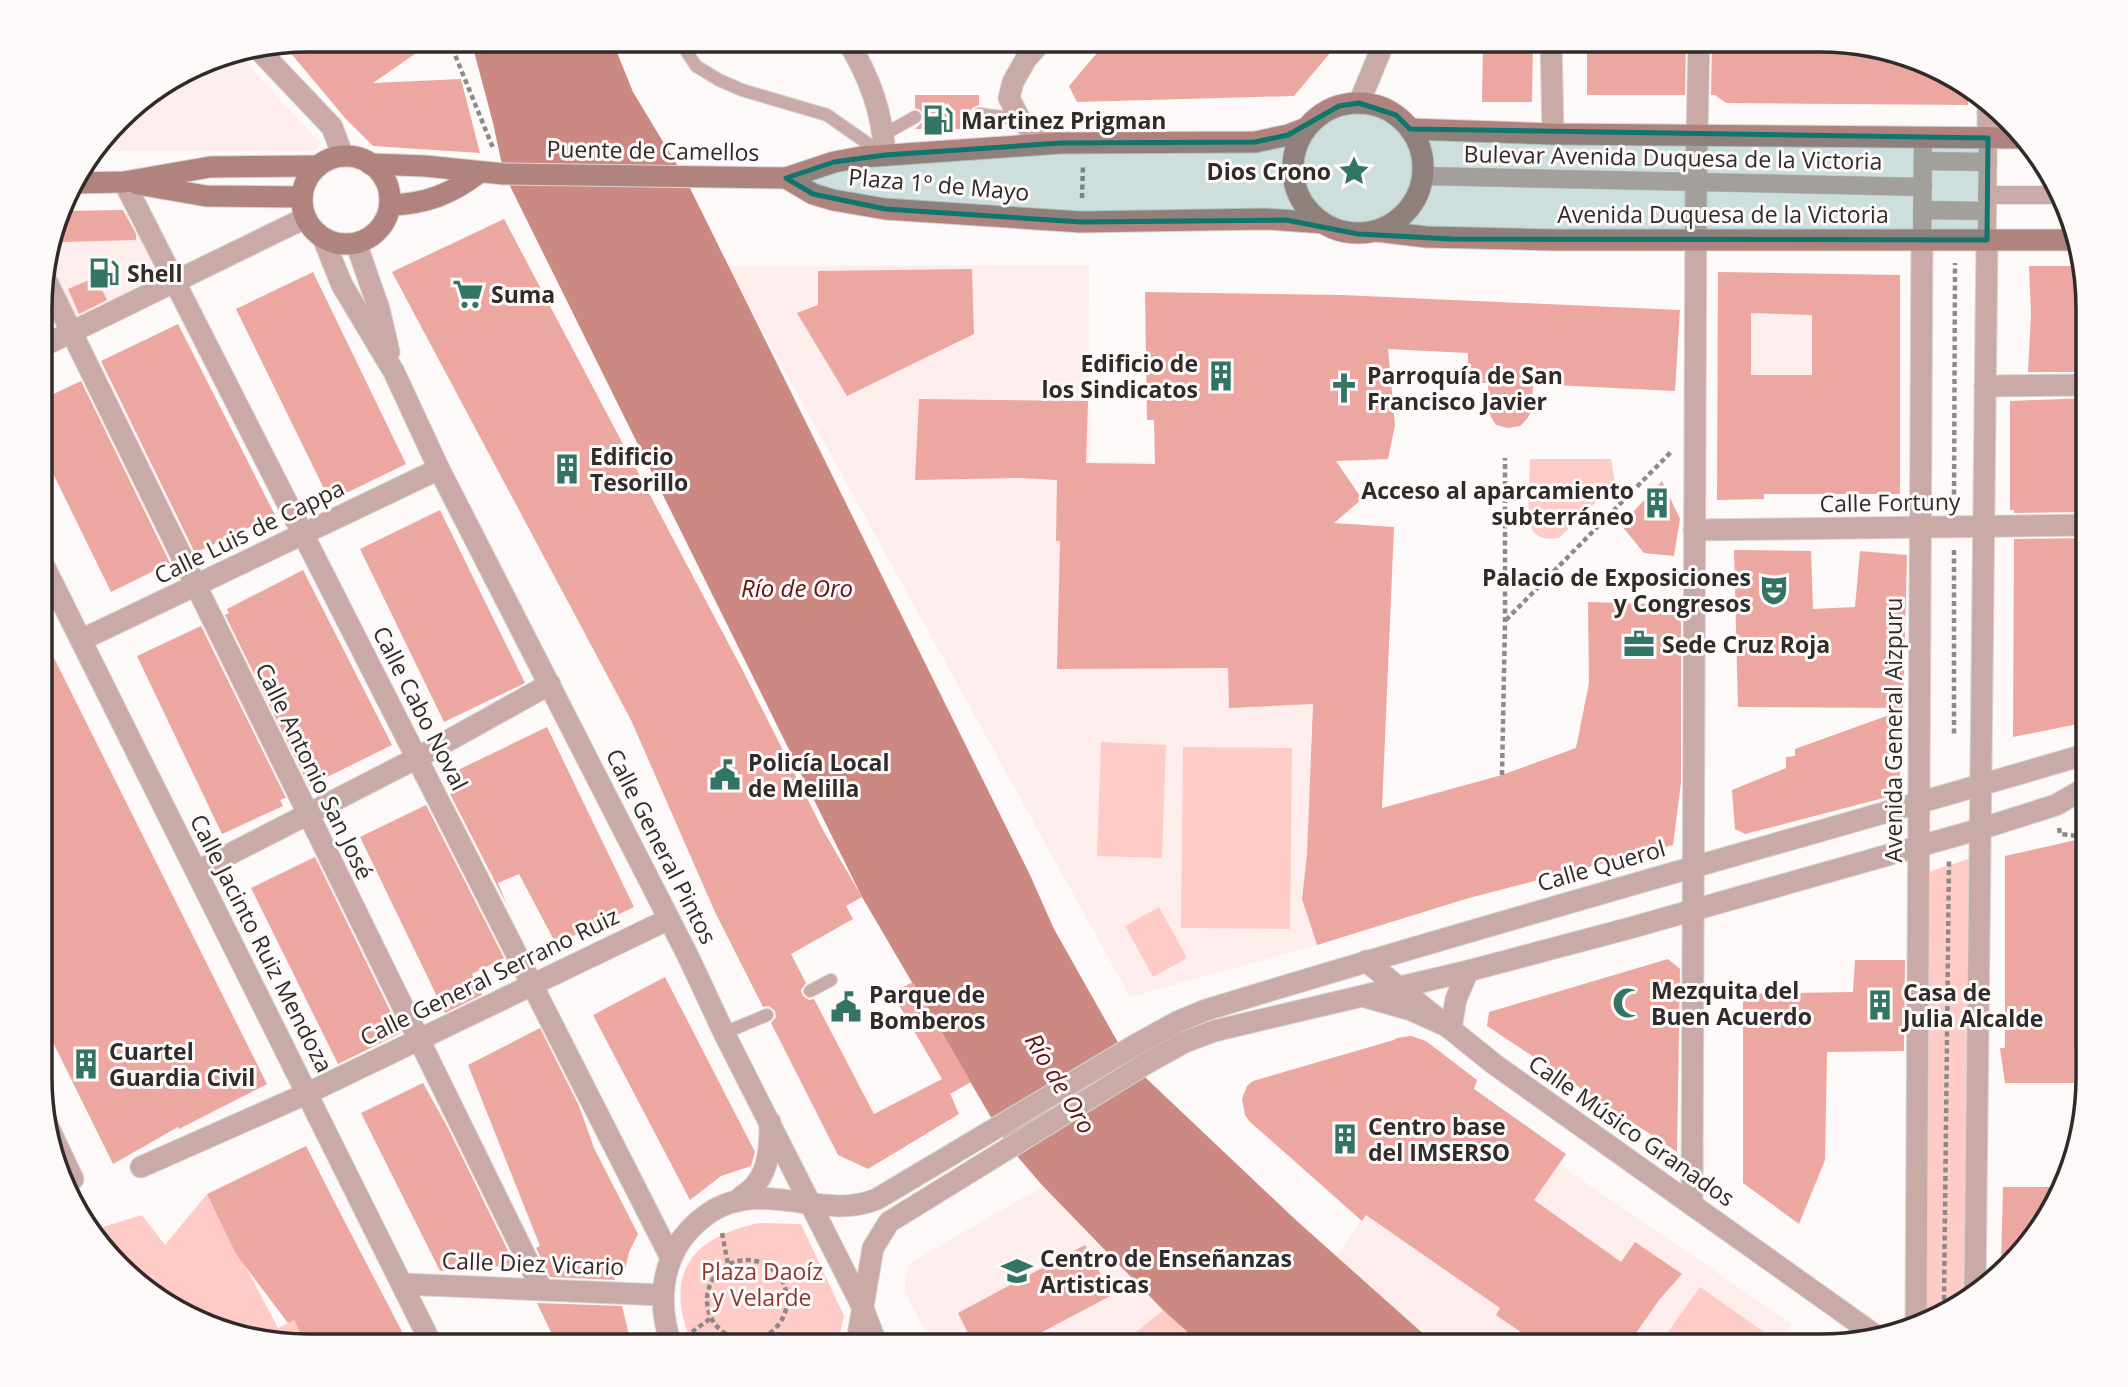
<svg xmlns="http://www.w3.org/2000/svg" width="2128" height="1387" font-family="'Open Sans',sans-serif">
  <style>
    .built { fill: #fdedec }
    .green { fill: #ffcbc6 }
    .water { fill: #cb8982 }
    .building { fill: #eca7a0; fill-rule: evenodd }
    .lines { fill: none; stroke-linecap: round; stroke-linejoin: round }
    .service-casing { stroke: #d8d4d4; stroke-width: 14 }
    .pedestrian-casing { stroke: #d8d4d4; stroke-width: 19 }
    .minor-casing { stroke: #d8d4d4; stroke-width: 23 }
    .tertiary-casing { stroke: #d8d4d4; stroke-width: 23 }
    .secondary-casing { stroke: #d8d4d4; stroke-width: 23 }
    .path { stroke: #8e8989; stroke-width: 4.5; stroke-dasharray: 5 3.5; stroke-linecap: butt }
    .service { stroke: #c9aaa7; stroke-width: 12 }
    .pedestrian { stroke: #c9aaa7; stroke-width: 18 }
    .minor { stroke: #c9aaa7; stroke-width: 21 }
    .tertiary { stroke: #c9aaa7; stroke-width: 21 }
    .secondary { stroke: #b0837f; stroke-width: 21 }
    .marked { fill: #0f766e; fill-opacity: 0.2; stroke: #0f766e; stroke-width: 5; stroke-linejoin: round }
    .labels { text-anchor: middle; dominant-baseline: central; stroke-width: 6; stroke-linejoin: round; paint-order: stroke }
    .poi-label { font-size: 23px; font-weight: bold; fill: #302a29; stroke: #fdf9f9; text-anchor: start }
    .street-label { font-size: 23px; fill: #302a29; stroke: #fdf9f9 }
    .park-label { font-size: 23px; fill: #8a3935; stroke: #fdf9f9 }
    .water-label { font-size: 24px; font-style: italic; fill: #641415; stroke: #fdf9f9 }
    .rim { fill: none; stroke: #302a29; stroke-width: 3.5 }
  </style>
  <rect width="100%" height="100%" fill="#fdf9f9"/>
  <g class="built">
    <path d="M235 55 246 62 321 144 314 151H98L131 107 206 61Z"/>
    <path d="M137 215 161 281 75 323 46 264 60 216Z"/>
    <path d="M1089 265 1090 461 1293 464 1319 522 1307 854 1302 899 1317 945 1130 997 727 266Z"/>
    <path d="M1718 272 1850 274V374L1717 376Z"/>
    <path d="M1455 1093 1792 1324 1777 1346H1437L1336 1256Z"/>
    <path d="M1045 1185 1163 1310 1119 1346 934 1347 905 1292V1278L910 1263Z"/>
  </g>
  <g class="green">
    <path d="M1530 459H1611L1615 484 1559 538C1550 539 1539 540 1533 531 1525 519 1530 475 1530 459Z"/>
    <path d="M1101 742 1166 745 1162 858 1097 856Z"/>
    <path d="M1183 747 1292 748 1290 929 1181 928Z"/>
    <path d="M1972 858 1965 1300 1953 1311 1923 1320 1928 872Z"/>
    <path d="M1159 907 1187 958 1153 977 1125 926Z"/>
    <path d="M207 1194 278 1328 294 1320 306 1346 223 1333 159 1301 93 1230 142 1215 165 1245Z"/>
    <path d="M759 1223 801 1224 844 1316 837 1347H693C663 1277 687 1238 759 1223Z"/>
    <path d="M1700 1287 1778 1342 1775 1346H1658Z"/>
    <path d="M1163 1310 1203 1346H1119Z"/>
  </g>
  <path class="water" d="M471 40H612L633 92 685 178 1030 875 1054 929 1129 1062 1298 1222 1437 1346H1203L1163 1310 1041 1184 1006 1143 862 897 504 174 493 123Z"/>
  <g class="building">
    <path d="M309 40H435L373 83 461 79 480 153 373 146 345 118 284 45Z"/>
    <path d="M1108 40H1222V53L1251 52 1269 40H1341L1294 96 1077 102 1069 86Z"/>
    <path d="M1483 40H1533L1532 102H1482Z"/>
    <path d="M1587 40H1686L1685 95H1587Z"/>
    <path d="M1712 40H1819L1905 54 1968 85V105L1726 103 1715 95H1711Z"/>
    <path d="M915 95H979V105L972 108 970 114 973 121 979 123V129H915L922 122 924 116 920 110 915 108Z"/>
    <path d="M123 210 136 234V240L62 242V211Z"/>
    <path d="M504 219 742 669 823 830 862 897 846 906 853 919 791 954 806 983 801 990 803 996 809 1000 814 999 874 1114 942 1079 892 993 913 982 971 1082 950 1094 949 1091 959 1114 868 1169 838 1155 771 1023 776 1017 775 1011 769 1006 763 1007 715 912 631 720 392 272Z"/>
    <path d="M2029 266H2080L2087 292V372H2028L2031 315Z"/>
    <path d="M972 269 974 334 847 396 797 313 818 305V271Z"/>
    <path d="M313 272 406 464 330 501 236 309Z"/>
    <path d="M1718 272 1900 275V494H1764V499L1717 500ZM1751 313 1812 315V375H1751Z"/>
    <path d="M96 277 107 300 79 314 68 289Z"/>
    <path d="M1145 292 1342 295 1680 310 1675 391 1533 384 1532 410 1527 419 1520 426 1508 428 1496 425 1491 417 1488 409V383H1467L1468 353 1388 349 1395 425 1388 459 1336 461 1362 499 1334 523 1394 527 1382 808 1502 775 1576 748 1589 683 1588 602 1681 605V783L1673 845 1469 898 1317 945 1302 899 1307 854 1313 704 1229 708 1228 668 1057 669 1060 541H1056L1057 480 1020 478 915 480 919 399 1088 401 1086 463 1155 464 1154 420H1147Z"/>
    <path d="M178 324 275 515 197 552 194 551 101 361Z"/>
    <path d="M81 381 170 563 111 592 43 453V399Z"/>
    <path d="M2087 398V512L2014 513V510H2010V401Z"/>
    <path d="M1662 481 1680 519 1674 556 1644 553 1621 525Z"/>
    <path d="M440 510 525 683 444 722 360 549Z"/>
    <path d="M2087 538 2083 723 2013 737 2014 539Z"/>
    <path d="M1734 550 1811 551 1813 609 1855 607 1860 551 1907 555 1903 708 1738 707Z"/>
    <path d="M303 570 392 745 309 786 225 615 229 613 227 609Z"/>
    <path d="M201 626 286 798 280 800 283 806 222 834 137 656Z"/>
    <path d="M43 636 267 1084 179 1129 178 1127 113 1164 43 1022Z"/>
    <path d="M1903 710 1899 794 1745 834 1735 829 1732 790 1786 768V757L1795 756V749Z"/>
    <path d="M547 727 634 907 556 944 519 874 498 883 507 905 450 794 466 786 458 770Z"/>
    <path d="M426 805 504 958 472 974 482 995 445 1013 360 837Z"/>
    <path d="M2080 839 2078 1046H2074V1083H2005L2000 1048H2005V856Z"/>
    <path d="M315 857 401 1033 338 1064 251 888Z"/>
    <path d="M1668 959 1680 969 1677 1152 1487 1026 1489 1012Z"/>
    <path d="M1855 960H1905L1904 1051 1827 1052 1825 1160 1799 1224 1743 1183V994L1853 992Z"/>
    <path d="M665 977 755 1152 751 1166 721 1176 690 1200 593 1015Z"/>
    <path d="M540 1028 579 1106 594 1148 638 1234 629 1252 625 1270 613 1271 615 1280 550 1277 536 1248 540 1246 468 1065Z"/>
    <path d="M1411 1036 1426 1041 1477 1080 1474 1089 1566 1154 1534 1200 1621 1262 1635 1242 1682 1274 1659 1300 1627 1346H1541L1496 1315 1500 1308 1366 1215 1362 1221 1249 1121 1245 1115 1242 1099 1247 1086 1253 1081 1394 1040 1397 1038Z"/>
    <path d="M423 1083 448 1128 515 1265 440 1271 361 1113Z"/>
    <path d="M306 1146 335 1203 410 1347 306 1346 294 1320 288 1323 236 1254 207 1194Z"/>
    <path d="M2003 1187H2062L2042 1228 2001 1266Z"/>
    <path d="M1085 1245 1112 1295 1016 1346 975 1347 958 1313Z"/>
    <path d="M537 1303 622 1306 632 1347H558Z"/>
  </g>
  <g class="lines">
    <g class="service-casing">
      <g id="service">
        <path d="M679 40 696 66 719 80 742 90 827 115 884 155"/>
        <path d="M979 114 1020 119"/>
        <path d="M883 135 915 117"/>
        <path d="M810 991 831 980"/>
        <path d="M724 1033 767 1015"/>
      </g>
    </g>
    <g class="pedestrian-casing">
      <g id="pedestrian">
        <path d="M1923 161 1988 162"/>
        <path d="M1423 176 1923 187"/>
        <path d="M1987 195H2058"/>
        <path d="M1922 210 1987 211"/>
        <path d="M1987 240 1988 138"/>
        <path d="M1922 241 1923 138"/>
      </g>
    </g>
    <g class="minor-casing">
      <g id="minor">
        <path d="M847 40C870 78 882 111 885 155"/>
        <path d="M1043 40 1026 59 1013 82 1009 98 1020 119 1033 132 1061 143"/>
        <path d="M1551 40 1553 134"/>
        <path d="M259 50 332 127 343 156"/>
        <path d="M1359 103 1385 40"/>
        <path d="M1988 138V107"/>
        <path d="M124 182 671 1258"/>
        <path d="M43 274 542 1290"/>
        <path d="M43 346 305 218"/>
        <path d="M1985 386 2087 385"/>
        <path d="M1694 530 2087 525"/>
        <path d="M43 564 433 1347"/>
        <path d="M81 640 439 469"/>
        <path d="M197 871 417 758 550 684"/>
        <path d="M1366 961 1494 1064 1875 1335"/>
        <path d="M1365 997 1411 1010 1451 1028 1456 999 1468 971"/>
        <path d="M44 1118 73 1179"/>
        <path d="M141 1167 308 1093 669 919"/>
        <path d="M739 1199C744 1194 752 1190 756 1184 770 1167 770 1142 770 1122"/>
        <path d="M1692 1205 1696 182 1699 40"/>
        <path d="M402 1284 662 1295"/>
        <path d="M1975 1290 1987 240"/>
        <path d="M1916 1322 1922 241"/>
        <path d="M672 1347C660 1313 659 1280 676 1248 684 1234 696 1222 709 1213 764 1177 822 1222 877 1199L1137 1044 1177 1022 1206 1010C1499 920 1794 840 2087 754"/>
        <path d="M856 1347 873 1248 889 1222 1147 1063 1185 1042 1214 1031 1468 971 1630 928 1980 829 2056 805 2087 787"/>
      </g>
    </g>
    <g class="tertiary-casing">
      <g id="tertiary">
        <path d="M323 238 342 285 394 372 439 469 688 956 724 1033 862 1306 878 1347"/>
        <path d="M356 243 379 309 389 352"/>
      </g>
    </g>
    <g class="secondary-casing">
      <g id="secondary">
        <circle cx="1358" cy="168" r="65"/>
        <path d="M1410 129 1553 134 2018 138"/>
        <circle cx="346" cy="200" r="44"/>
        <path d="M370 164 425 166 504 174 786 178 834 162 861 157 1061 143 1255 142 1288 135 1306 128"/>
        <path d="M786 178 813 194 833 200 885 209 1081 222 1266 219 1323 223"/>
        <path d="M73 183 124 182 210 167 318 166"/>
        <path d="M137 184 206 196 302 197"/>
        <path d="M390 205C426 204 452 194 480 172"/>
        <path d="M1376 231 1426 237 1553 240H2072"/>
      </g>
    </g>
    <g class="path">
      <path d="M449 40 493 148"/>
      <path d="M1082 198 1083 165"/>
      <path d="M1954 503 1955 263"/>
      <path d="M1954 550V737"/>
      <path d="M1506 620 1671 452"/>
      <path d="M1502 775 1505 621V458"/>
      <path d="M2059 828 2060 834 2087 837"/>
      <path d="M722 1233 728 1264"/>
      <circle cx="747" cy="1300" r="40"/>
      <path d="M1944 1300 1949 860"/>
      <path d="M692 1332 711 1318"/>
      <path d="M762 1336 767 1347"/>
    </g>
    <use href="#service" class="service"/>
    <use href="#pedestrian" class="pedestrian"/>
    <use href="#minor" class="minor"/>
    <use href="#tertiary" class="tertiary"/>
    <use href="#secondary" class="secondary"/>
  </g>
  <path class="marked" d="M1359 103 1396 115 1410 129 1988 138 1987 240 1451 239 1358 234 1286 220 1081 222 885 209 813 194 786 178 834 162 885 155 1061 143 1255 142 1288 135 1339 106Z"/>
  <defs>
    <g id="fuel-bare" transform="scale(2.415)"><path d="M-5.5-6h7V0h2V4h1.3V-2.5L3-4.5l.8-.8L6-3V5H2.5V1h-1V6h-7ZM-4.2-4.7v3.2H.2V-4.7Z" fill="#337565" stroke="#fdf9f9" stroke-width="2.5" paint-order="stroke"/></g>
    <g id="sight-bare" transform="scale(2.415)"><path d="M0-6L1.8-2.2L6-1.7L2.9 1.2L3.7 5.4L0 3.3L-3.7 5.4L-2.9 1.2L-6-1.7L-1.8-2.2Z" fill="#337565" stroke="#fdf9f9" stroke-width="2.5" paint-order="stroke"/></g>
    <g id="supermarket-bare" transform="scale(2.415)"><path d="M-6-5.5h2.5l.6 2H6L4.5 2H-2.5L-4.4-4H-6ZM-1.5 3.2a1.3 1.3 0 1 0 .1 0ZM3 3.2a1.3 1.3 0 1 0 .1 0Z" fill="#337565" stroke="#fdf9f9" stroke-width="2.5" paint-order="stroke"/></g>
    <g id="building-bare" transform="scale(2.415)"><path d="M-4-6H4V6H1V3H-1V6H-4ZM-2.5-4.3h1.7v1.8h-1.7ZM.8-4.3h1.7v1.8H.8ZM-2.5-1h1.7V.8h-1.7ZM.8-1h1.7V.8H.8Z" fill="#337565" stroke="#fdf9f9" stroke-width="2.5" paint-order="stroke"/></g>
    <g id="church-bare" transform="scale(2.415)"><path d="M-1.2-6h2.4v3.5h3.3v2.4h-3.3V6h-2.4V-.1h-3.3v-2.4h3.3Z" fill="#337565" stroke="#fdf9f9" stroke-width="2.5" paint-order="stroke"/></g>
    <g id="theatre-bare" transform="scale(2.415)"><path d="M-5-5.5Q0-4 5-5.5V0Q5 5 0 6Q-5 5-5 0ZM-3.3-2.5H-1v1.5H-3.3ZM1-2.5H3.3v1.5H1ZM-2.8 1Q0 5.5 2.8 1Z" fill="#337565" stroke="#fdf9f9" stroke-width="2.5" paint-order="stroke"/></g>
    <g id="office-bare" transform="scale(2.415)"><path d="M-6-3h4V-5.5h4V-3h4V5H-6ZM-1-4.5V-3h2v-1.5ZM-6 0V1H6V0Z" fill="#337565" stroke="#fdf9f9" stroke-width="2.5" paint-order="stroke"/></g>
    <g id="civic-bare" transform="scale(2.415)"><path d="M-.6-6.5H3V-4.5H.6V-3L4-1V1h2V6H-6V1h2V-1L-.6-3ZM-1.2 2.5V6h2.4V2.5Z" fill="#337565" stroke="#fdf9f9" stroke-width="2.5" paint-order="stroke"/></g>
    <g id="mosque-bare" transform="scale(2.415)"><path d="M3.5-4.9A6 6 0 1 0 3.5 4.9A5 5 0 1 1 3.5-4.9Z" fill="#337565" stroke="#fdf9f9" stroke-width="2.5" paint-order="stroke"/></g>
    <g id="school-bare" transform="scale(2.415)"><path d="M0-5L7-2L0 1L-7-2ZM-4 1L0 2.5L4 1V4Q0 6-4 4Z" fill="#337565" stroke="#fdf9f9" stroke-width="2.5" paint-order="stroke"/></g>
  </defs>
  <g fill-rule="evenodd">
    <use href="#fuel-bare" x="938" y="120"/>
    <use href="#sight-bare" x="1354" y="171"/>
    <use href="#fuel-bare" x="104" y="273"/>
    <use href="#supermarket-bare" x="468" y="294"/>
    <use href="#building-bare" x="1221" y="376"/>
    <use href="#church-bare" x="1344" y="388"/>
    <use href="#building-bare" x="567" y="469"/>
    <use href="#building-bare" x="1657" y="503"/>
    <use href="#theatre-bare" x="1774" y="590"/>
    <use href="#office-bare" x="1639" y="644"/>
    <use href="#civic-bare" x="725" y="775"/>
    <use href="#mosque-bare" x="1628" y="1003"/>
    <use href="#building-bare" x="1880" y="1005"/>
    <use href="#civic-bare" x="846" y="1007"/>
    <use href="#building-bare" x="86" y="1064"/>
    <use href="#building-bare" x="1345" y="1139"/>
    <use href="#school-bare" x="1017" y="1271"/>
  </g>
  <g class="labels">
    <g class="poi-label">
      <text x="961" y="120">Martinez Prigman</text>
      <text x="1331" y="171" text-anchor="end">Dios Crono</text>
      <text x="127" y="273">Shell</text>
      <text x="491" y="294">Suma</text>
      <text x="1198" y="363" text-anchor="end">Edificio de<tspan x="1198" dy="26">los Sindicatos</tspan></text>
      <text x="1367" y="375">Parroquía de San<tspan x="1367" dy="26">Francisco Javier</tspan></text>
      <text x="590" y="456">Edificio<tspan x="590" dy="26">Tesorillo</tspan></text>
      <text x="1634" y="490" text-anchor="end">Acceso al aparcamiento<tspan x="1634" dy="26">subterráneo</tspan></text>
      <text x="1751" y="577" text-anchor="end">Palacio de Exposiciones<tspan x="1751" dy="26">y Congresos</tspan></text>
      <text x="1662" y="644">Sede Cruz Roja</text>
      <text x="748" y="762">Policía Local<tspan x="748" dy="26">de Melilla</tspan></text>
      <text x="1651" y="990">Mezquita del<tspan x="1651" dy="26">Buen Acuerdo</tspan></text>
      <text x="1903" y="992">Casa de<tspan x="1903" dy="26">Julia Alcalde</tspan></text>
      <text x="869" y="994">Parque de<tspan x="869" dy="26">Bomberos</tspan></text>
      <text x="109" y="1051">Cuartel<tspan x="109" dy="26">Guardia Civil</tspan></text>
      <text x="1368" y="1126">Centro base<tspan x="1368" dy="26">del IMSERSO</tspan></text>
      <text x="1040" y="1258">Centro de Enseñanzas<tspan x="1040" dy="26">Artisticas</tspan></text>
    </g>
    <g class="street-label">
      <text transform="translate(653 150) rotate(1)">Puente de Camellos</text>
      <text transform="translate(1673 157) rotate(1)">Bulevar Avenida Duquesa de la Victoria</text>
      <text transform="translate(939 184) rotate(5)">Plaza 1º de Mayo</text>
      <text x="1723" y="214">Avenida Duquesa de la Victoria</text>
      <text transform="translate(1890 502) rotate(-1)">Calle Fortuny</text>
      <text transform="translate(249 531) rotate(-26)">Calle Luis de Cappa</text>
      <text transform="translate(421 708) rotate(63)">Calle Cabo Noval</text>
      <text transform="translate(1893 730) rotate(-90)">Avenida General Aizpuru</text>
      <text transform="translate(315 771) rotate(64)">Calle Antonio San José</text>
      <text transform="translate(662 846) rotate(63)">Calle General Pintos</text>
      <text transform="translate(1601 865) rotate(-16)">Calle Querol</text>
      <text transform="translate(262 943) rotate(63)">Calle Jacinto Ruiz Mendoza</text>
      <text transform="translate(489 976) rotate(-26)">Calle General Serrano Ruiz</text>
      <text transform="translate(1632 1130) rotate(35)">Calle Músico Granados</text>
      <text transform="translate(533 1263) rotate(2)">Calle Diez Vicario</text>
    </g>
    <g class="park-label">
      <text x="762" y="1271">Plaza Daoíz<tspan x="762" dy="26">y Velarde</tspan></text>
    </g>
    <g class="water-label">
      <text x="797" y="587">Río de Oro</text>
      <text transform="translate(1061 1083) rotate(59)">Río de Oro</text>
    </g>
  </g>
  <path d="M0 0H2128V1387H0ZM308 52H1820A256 256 0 0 1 2076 308V1078A256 256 0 0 1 1820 1334H308A256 256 0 0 1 52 1078V308A256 256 0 0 1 308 52Z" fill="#fdf9f9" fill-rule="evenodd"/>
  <path class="rim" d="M308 52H1820A256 256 0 0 1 2076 308V1078A256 256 0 0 1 1820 1334H308A256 256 0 0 1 52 1078V308A256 256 0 0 1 308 52Z"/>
</svg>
